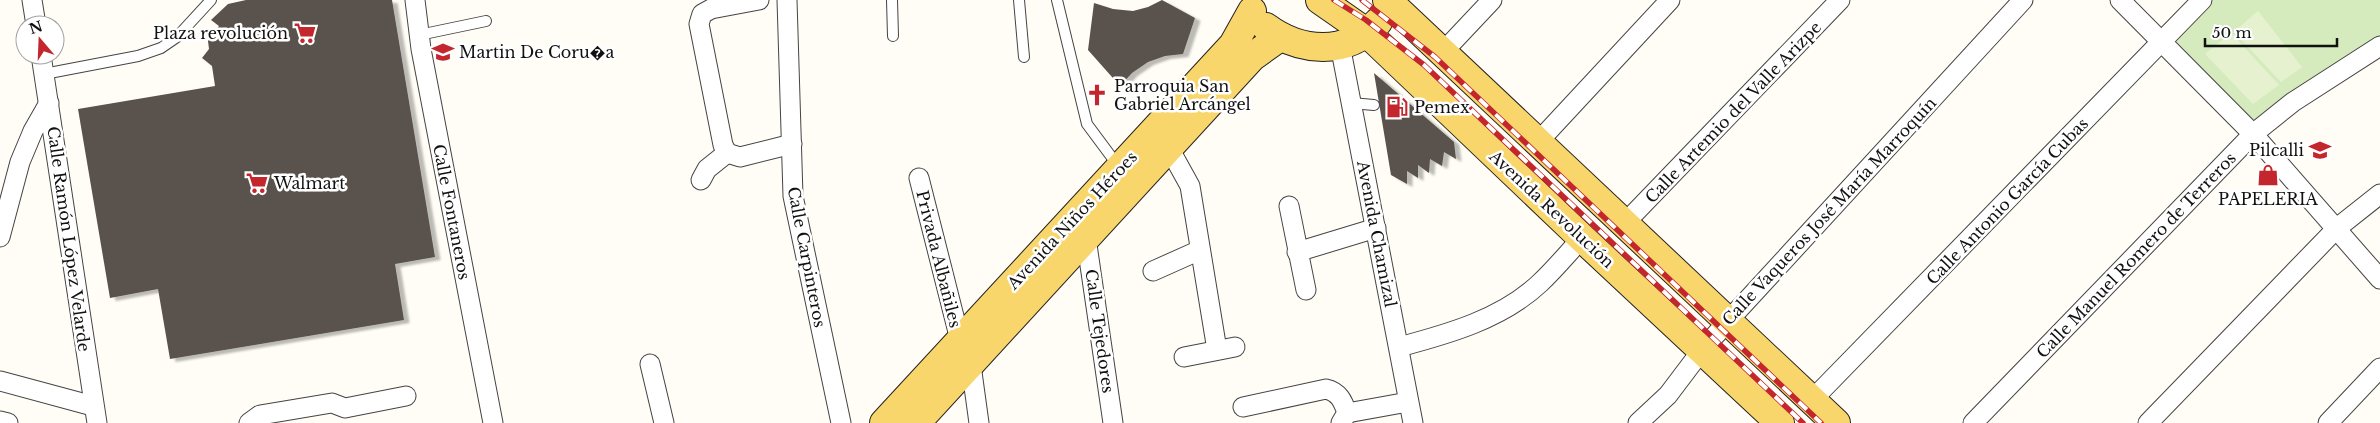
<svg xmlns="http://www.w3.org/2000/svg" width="2380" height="423" font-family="'Libre Baskerville',serif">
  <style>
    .green { fill: #d5ebbd }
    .pitch { fill: #e6f2cf }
    .building { fill: #5a524d; filter: url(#shadow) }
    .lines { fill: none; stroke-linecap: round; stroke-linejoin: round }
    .lane-casing { stroke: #444; stroke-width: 12 }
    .street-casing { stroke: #444; stroke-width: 21 }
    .primary-casing { stroke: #222; stroke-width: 30 }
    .lane { stroke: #fff; stroke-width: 10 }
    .street { stroke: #fff; stroke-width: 19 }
    .primary { stroke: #f9d66b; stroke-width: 28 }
    .rail-casing { stroke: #c4262e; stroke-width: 5.5 }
    .rail { stroke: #fff; stroke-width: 4; stroke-dasharray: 11; stroke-linecap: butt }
    .labels { text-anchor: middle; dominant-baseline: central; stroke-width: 5; stroke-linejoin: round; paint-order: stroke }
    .poi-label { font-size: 16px; fill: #111; stroke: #fff; text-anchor: start }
    .street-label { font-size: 16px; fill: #111; stroke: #fff }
  </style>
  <defs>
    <filter id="shadow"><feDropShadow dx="5.5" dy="3" stdDeviation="1" flood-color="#0004"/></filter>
  </defs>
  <rect width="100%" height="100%" fill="#fffdf5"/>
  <path class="green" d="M2210 0H2380V41L2251 126 2169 43Z"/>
  <g class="pitch">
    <path d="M2258 11 2302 67 2281 82 2234 32Z"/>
    <path d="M2231 33 2279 85 2253 104 2205 54Z"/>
  </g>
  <g class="building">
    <path d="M246 0H392L435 257 395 264 404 320 170 359 158 289 110 298 78 109 215 86 212 66 202 58 209 49 208 41 219 26 211 20 228 4Z"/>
    <path d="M1162 0 1195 18 1183 54 1165 56 1148 62 1132 73 1120 86 1088 50 1094 3 1113 9 1133 11 1148 7Z"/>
    <path d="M1374 73 1454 142 1456 159 1444 152 1442 166 1430 159 1429 173 1418 165V178L1407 171V184L1391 175Z"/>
  </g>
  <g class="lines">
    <g class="lane-casing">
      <g id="lane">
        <path d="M892 0 893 36"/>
        <path d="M1019 0 1024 57"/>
        <path d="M1057 0 1087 124 1119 167"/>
        <path d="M419 35 486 21"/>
        <path d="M44 74 138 56 161 48 177 37 211 0"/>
        <path d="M1351 103 1374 105"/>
      </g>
    </g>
    <g class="street-casing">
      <g id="street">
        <path d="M32 0 36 25"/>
        <path d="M415 0 421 49 493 423"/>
        <path d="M759 0 711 9 702 14 699 24 723 145 727 153 740 157 792 144"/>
        <path d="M787 0 793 196 841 423"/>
        <path d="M2120 0 2253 134 2380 279"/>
        <path d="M1340 45 1413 423"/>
        <path d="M1443 52 1492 0"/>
        <path d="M41 55 97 423"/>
        <path d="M1538 142 1670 0"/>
        <path d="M1169 148 1190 186 1217 350"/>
        <path d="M919 178 960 340"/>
        <path d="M701 180 707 169 727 153"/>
        <path d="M1289 206 1306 290"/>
        <path d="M1625 223 1840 0"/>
        <path d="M0 237 20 162 33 131 49 103"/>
        <path d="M1086 238 1113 423"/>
        <path d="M1297 252 1376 228"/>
        <path d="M1153 271 1200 250"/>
        <path d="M1399 347C1448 334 1502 319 1540 283 1555 269 1568 253 1582 238"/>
        <path d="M1184 357 1235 347"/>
        <path d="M650 364 664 423"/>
        <path d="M971 365 979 423"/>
        <path d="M0 381 93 406"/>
        <path d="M1812 400 2202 0"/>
        <path d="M1243 407 1326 389C1339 392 1343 401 1347 413L1341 423"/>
        <path d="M1347 413 1408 402"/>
        <path d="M0 421 8 423"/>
        <path d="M249 423 260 415 332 403 345 408 406 396"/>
        <path d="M1638 423 1668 395 1702 350 1728 321 2023 0"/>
        <path d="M1973 423 2253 134 2293 102 2380 46"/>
        <path d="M2148 423 2337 228 2380 194"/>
        <path d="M2328 423 2380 368"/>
      </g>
    </g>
    <g class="primary-casing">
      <g id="primary">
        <path d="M1320 0 1366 32 1582 238 1780 423"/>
        <path d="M1387 0 1836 423"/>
        <path d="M1266 27C1300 52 1346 57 1378 22"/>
        <path d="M884 423 1233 45 1252 11"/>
        <path d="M916 423 1252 57 1280 37"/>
      </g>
    </g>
    <use href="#lane" class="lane"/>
    <use href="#street" class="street"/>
    <use href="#primary" class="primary"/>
    <g class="rail-casing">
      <g id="rail">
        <path d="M1334 0 1366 20 1424 65 1803 423"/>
        <path d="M1362 0 1435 57 1821 423"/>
      </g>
    </g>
    <use href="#rail" class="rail"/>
  </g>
  <defs>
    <g id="supermarket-bare" transform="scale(1.725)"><path d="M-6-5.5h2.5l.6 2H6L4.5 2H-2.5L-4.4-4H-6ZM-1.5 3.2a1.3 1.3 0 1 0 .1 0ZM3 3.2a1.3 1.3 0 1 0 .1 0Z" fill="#c4262e" stroke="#fff" stroke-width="2.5" paint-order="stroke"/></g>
    <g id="school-bare" transform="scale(1.725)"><path d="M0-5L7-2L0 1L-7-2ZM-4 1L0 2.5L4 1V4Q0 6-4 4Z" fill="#c4262e" stroke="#fff" stroke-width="2.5" paint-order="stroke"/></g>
    <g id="church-bare" transform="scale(1.725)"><path d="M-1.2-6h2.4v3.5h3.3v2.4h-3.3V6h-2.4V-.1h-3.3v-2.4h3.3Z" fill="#c4262e" stroke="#fff" stroke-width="2.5" paint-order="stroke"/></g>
    <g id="fuel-bare" transform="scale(1.725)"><path d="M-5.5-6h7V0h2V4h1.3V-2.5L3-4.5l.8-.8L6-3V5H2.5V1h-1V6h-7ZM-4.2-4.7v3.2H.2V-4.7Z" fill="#c4262e" stroke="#fff" stroke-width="2.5" paint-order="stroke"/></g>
    <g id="shop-bare" transform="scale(1.725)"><path d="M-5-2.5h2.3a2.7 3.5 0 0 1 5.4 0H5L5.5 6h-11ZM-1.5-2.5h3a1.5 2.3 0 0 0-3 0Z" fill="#c4262e" stroke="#fff" stroke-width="2.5" paint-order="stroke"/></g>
  </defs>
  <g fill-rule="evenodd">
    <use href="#supermarket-bare" x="305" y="33"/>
    <use href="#school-bare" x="443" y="52"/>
    <use href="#church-bare" x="1097" y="95"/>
    <use href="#fuel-bare" x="1397" y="107"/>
    <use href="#school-bare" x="2320" y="150"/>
    <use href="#shop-bare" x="2268" y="175"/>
    <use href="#supermarket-bare" x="257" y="183"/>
  </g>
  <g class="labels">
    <g class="poi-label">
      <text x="288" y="33" text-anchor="end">Plaza revolución</text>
      <text x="459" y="52">Martin De Coru�a</text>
      <text x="1114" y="86">Parroquia San<tspan x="1114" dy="18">Gabriel Arcángel</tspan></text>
      <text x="1414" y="107">Pemex</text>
      <text x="2304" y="150" text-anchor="end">Pilcalli</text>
      <text x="274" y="183">Walmart</text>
      <text x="2268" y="199" text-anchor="middle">PAPELERIA</text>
    </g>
    <g class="street-label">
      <text transform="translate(1733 112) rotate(-46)">Calle Artemio del Valle Arizpe</text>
      <text transform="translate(2007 201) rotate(-46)">Calle Antonio García Cubas</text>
      <text transform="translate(1552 209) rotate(43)">Avenida Revolución</text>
      <text transform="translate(1829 211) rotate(-47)">Calle Vaqueros José María Marroquín</text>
      <text transform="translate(452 212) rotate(79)">Calle Fontaneros</text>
      <text transform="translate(1072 220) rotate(-47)">Avenida Niños Héroes</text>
      <text transform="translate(1377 234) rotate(79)">Avenida Chamizal</text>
      <text transform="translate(69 239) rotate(82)">Calle Ramón López Velarde</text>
      <text transform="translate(2136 255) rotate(-46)">Calle Manuel Romero de Terreros</text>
      <text transform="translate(807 257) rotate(79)">Calle Carpinteros</text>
      <text transform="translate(939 259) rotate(76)">Privada Albañiles</text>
      <text transform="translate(1100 331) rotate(82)">Calle Tejedores</text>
    </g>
  </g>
  <g transform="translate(40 40) rotate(341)"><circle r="24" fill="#ffffff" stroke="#a0a0a0"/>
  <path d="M0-4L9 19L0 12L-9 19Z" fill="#c4262e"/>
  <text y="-8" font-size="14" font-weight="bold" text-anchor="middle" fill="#111111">N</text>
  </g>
  <path d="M2205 38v8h132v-8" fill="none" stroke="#111111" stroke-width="2.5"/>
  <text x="2212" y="38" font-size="15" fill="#111111" stroke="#ffffff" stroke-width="4" paint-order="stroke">50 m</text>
</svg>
